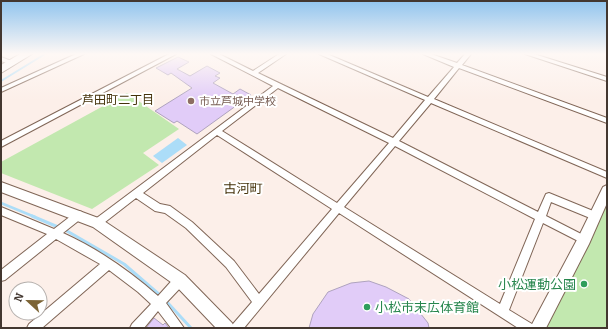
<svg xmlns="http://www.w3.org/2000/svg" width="608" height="329" font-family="Bitter,'Noto Sans JP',serif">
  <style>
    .green { fill: #c2e8af }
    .water { fill: #acddf8 }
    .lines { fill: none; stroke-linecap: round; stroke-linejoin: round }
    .stream-far2 { stroke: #acddf8; stroke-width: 2 }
    .stream-far1 { stroke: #acddf8; stroke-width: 2.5 }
    .stream { stroke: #acddf8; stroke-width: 3 }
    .building { fill: #e1ccf8; stroke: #afa3be }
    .street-casing { stroke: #806657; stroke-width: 2 }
    .secondary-casing { stroke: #806657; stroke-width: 2 }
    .highway-casing { stroke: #806657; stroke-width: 2 }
    .street { fill: #fff; fill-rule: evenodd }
    .secondary { fill: #fff; fill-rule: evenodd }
    .highway { fill: #fff; fill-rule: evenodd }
    .education-dot { fill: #8d6e63; stroke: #fff; stroke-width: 1.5 }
    .leisure-dot { fill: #2e9e5b; stroke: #fff; stroke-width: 1.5 }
    .labels { text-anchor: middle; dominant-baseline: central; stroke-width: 4; stroke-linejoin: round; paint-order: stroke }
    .education-label { font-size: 11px; fill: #785e54; stroke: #fff; text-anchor: start }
    .neighbourhood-label { font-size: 12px; fill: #44320a; stroke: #fff }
    .quarter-label { font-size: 13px; fill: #44320a; stroke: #fff }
    .near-leisure-label { font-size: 13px; fill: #27864d; stroke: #fff; text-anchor: end }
  </style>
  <rect width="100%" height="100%" fill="#fcefe9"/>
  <g class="green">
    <path d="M127 93 179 129 143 153 159 165 92 209 1 173V162Z"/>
    <path d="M607 190V328H538Z"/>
  </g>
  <path class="water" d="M178 138 187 145 162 163 153 156Z"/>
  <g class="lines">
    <path class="stream-far2" d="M1 81 45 54"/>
    <path class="stream-far1" d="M1 203 35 217"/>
    <g class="stream">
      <path d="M32 216 58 227"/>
      <path d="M67 231 124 264 161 296"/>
      <path d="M167 302 191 328"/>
    </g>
  </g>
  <g class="building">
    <path d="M178 57 189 62 177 69 190 76 207 66 220 73 215 76 220 78 213 83 233 94 240 89 251 95 197 134 177 121 174 123 155 111 192 88 171 73 168 75 156 68Z"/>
    <path d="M369 281 386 287 409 299 428 323 429 328H309L313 314 328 292 351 283Z"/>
    <path d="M154 318 163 325 165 323 169 328H146Z"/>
  </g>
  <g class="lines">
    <g class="street-casing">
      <g id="street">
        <path d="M76 54H84L1 92V88Z"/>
        <path d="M169 54H176L1 147V141Z"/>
        <path d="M211 54H219L253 71 279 54H286L258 73 393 138 425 100 319 54H327L428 97 454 67 423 54H431L457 63 465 54H471L462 65 607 118V123L459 68 434 99 607 172V178L431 103 399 141 538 212 546 194 549 193 598 213 600 216 598 219 595 220 551 202 546 216 587 237 589 240 587 243 584 244 543 223 509 310 532 324 534 328H518L339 213 244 328H231L233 324 252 302 226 267 186 228 165 213 155 211 136 198 100 226 97 227 94 226 92 223 94 220 273 86ZM278 88 389 143 337 203 222 131ZM217 135 332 209 259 294 234 261 192 222 170 206 160 204 143 193ZM395 146 535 219 500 304 344 207Z"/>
        <path d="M525 54H534L607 77V81Z"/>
        <path d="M1 57 14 62 15 63 12 65 1 61Z"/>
        <path d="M1 207 54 229 76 212 79 211 82 212 83 215 82 218 63 233C98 249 130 271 158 296L176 276 180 275 184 276 185 280 184 284 166 303 184 328H171L158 311 144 328H130L132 324 151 304 138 292 109 270 42 328H27L29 324 100 264 56 239 5 280 1 281V270L47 234 1 215Z"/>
      </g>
    </g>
    <g class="secondary-casing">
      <g id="secondary">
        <path d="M1 182 101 219 185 275 232 323 235 328H216L175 285 93 227 1 192Z"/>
        <path d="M607 185V203L589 244 546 328H530L579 236 603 187Z"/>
      </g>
    </g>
    <g class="highway-casing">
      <path id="highway" d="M20 54H32L1 73V65Z"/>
    </g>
    <use href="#street" class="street"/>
    <use href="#secondary" class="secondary"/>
    <use href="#highway" class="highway"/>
  </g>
  <linearGradient id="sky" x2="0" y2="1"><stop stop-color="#90c4ee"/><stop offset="0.54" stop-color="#fef8f5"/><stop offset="1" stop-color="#fef8f5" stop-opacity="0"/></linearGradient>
  <rect width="608" height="100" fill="url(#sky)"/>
  <circle class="education-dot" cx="191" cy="101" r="4"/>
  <g class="leisure-dot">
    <circle cx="584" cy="284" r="4"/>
    <circle cx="367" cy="307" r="4"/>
  </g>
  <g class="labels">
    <g class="education-label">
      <text x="199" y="101">市立芦城中学校</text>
    </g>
    <g class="neighbourhood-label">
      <text x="118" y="100">芦田町二丁目</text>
    </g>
    <g class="quarter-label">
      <text x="243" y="188">古河町</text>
    </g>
    <g class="near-leisure-label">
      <text x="576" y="284">小松運動公園</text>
      <text x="375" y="307" text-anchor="start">小松市末広体育館</text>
    </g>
  </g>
  <rect width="608" height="329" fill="none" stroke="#433730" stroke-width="4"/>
  <g transform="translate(28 301) rotate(292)"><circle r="19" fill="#ffffff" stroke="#b4afac"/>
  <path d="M0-3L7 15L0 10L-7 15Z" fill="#7c6435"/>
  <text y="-6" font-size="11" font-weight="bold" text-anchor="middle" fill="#433730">N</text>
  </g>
</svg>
